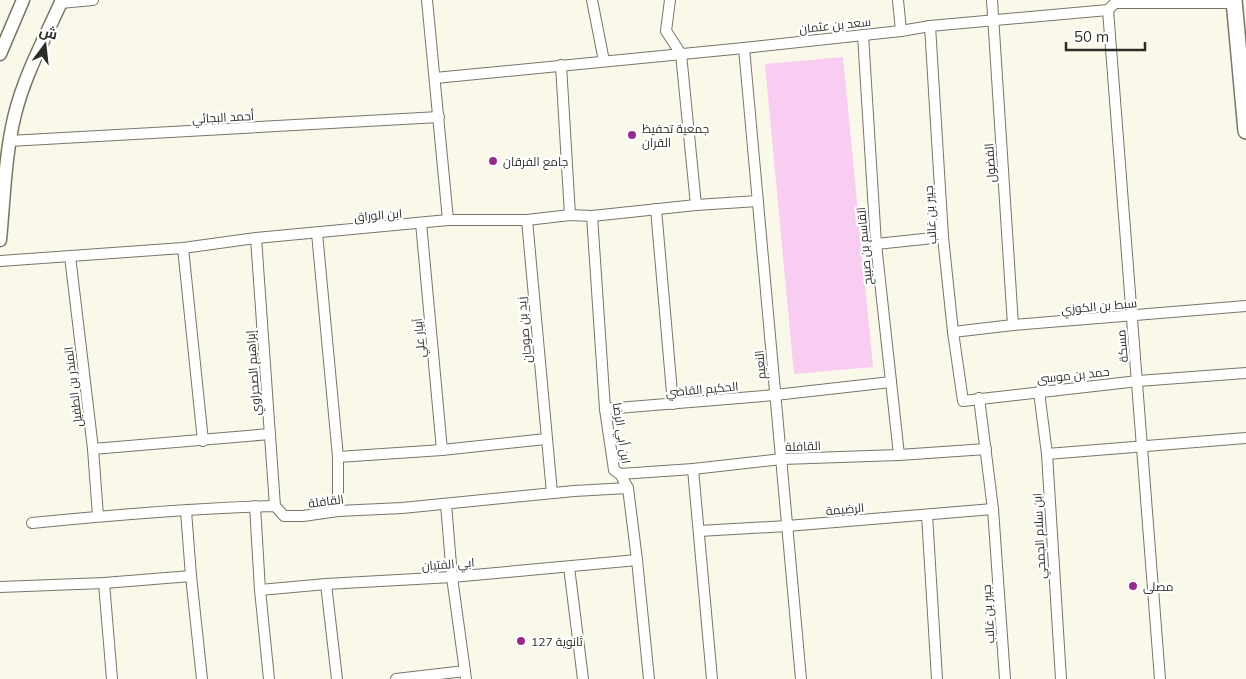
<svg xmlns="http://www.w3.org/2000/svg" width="1246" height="679" font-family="Mulish,Cairo,sans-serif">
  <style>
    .green { fill: #f9ccf1 }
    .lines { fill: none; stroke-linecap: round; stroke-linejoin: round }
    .minor-casing { stroke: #777668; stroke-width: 12 }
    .tertiary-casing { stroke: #777668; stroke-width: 15 }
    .primary-casing { stroke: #777668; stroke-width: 18 }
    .minor { stroke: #fff; stroke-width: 10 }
    .tertiary { stroke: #fff; stroke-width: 12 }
    .primary { stroke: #fff; stroke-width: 15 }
    .poi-dot { fill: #972b8c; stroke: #fff; stroke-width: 2 }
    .labels { text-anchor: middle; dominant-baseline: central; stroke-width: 4.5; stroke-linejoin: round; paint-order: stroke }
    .street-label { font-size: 12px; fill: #2c2c26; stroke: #fff }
    .poi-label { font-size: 12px; fill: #2c2c26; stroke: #fff; text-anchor: start }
  </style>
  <rect width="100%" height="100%" fill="#faf8e9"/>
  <path class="green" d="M843 57 873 367 794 374 765 64Z"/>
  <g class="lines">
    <g class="minor-casing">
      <g id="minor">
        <path d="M427 0 448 220"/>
        <path d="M592 0 604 61"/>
        <path d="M670 0 666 31 681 54 696 205"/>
        <path d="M898 0 901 31"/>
        <path d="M992 0 1013 325"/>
        <path d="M60 3 93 0"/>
        <path d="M1108 10 1160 679"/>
        <path d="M930 26 943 237 953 332 963 401 1138 381 1246 373"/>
        <path d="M863 35 876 244 899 455"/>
        <path d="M744 48 801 679"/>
        <path d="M561 65 570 215"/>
        <path d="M435 78 744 48 901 31 930 26 1108 10 1115 3H1235"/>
        <path d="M9 141 439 117"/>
        <path d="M656 209 673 404"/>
        <path d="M592 216 605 409 614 470 620 474 628 488 637 560 649 679"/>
        <path d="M527 220 552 493"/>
        <path d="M421 223 442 450"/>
        <path d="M317 233 338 457V511"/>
        <path d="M256 238 275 506"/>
        <path d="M876 244 943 237"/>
        <path d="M183 248 203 441"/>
        <path d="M70 256 93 449 98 516"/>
        <path d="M0 261 183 248 256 238 448 220H527L570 215 592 216 696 205 758 201"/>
        <path d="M953 332 1013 325 1246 306"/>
        <path d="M1039 392 1047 454 1061 679"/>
        <path d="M979 398 993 509 1005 679"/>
        <path d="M605 409 775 395 891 382"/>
        <path d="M93 449 270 434"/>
        <path d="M1047 454 1246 438"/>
        <path d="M338 457 442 450 546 439"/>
        <path d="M693 469 712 679"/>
        <path d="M620 474 693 469 782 459 899 455 986 449"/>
        <path d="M446 504 452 577 466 679"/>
        <path d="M255 506 260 590 269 679"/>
        <path d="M186 511 191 576 202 679"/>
        <path d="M927 515 937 679"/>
        <path d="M32 523C113 515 194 508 275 506L284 516H303L338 511 402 508 574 491 628 488"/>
        <path d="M699 531 787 526 993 509"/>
        <path d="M569 567 583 679"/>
        <path d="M104 583 112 679"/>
        <path d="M326 584 337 679"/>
        <path d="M0 587 104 583 191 576"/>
        <path d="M260 590 326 584 452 577 637 560"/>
        <path d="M396 679 465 671"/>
      </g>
    </g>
    <g class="tertiary-casing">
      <g id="tertiary">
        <path d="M0 54 23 0"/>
        <path d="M0 240C4 198 5 154 15 114 25 74 45 38 62 0"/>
      </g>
    </g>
    <g class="primary-casing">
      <path id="primary" d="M1234 0 1246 131"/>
    </g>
    <use href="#minor" class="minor"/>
    <use href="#tertiary" class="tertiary"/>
    <use href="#primary" class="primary"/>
  </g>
  <g class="poi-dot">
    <circle cx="632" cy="135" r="5"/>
    <circle cx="493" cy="161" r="5"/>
    <circle cx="1133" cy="586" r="5"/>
    <circle cx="521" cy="641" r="5"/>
  </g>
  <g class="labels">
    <g class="street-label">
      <text transform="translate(835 25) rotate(-6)">سعد بن عثمان</text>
      <text transform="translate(223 117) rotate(-3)">أحمد البجائي</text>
      <text transform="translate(990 163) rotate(-94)">الفضول</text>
      <text transform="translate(378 215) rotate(-5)">ابن الوراق</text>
      <text transform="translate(930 215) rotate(-94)">جبير بن غالب</text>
      <text transform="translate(864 246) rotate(-95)">القاسم بن صبيح</text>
      <text transform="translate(1099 306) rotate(-5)">سبط بن الكوزي</text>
      <text transform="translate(524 330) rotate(-95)">زيد بن صوحان</text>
      <text transform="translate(419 338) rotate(-95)">آبيار علي</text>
      <text transform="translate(1122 346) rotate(-95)">مسكة</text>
      <text transform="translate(760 365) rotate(-95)">النعيم</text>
      <text transform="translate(253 373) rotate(-94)">إبراهيم الصحراوي</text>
      <text transform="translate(1073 375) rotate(-6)">حمد بن موسى</text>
      <text transform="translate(73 387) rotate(-97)">المنذر بن الطفيل</text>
      <text transform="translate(702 389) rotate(-5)">الحكيم القاضي</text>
      <text transform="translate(622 433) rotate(81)">ابن أبي الرضا</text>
      <text transform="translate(803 446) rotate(-2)">القافلة</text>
      <text transform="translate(326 501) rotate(-7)">القافلة</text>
      <text transform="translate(845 509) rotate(-5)">الرضيمة</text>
      <text transform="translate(1039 536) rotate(-93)">ابن سلام الجمحي</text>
      <text transform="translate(448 564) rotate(-4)">ابي الفتيان</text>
      <text transform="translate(988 614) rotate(-94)">جبير بن غالب</text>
    </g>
    <g class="poi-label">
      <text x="642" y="128">جمعية تحفيظ<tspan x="642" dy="14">القران</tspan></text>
      <text x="503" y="161">جامع الفرقان</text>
      <text x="1143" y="586">مصلى</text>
      <text x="531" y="641">ثانوية 127</text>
    </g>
  </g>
  <g transform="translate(45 45) rotate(15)" stroke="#ffffff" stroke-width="4" paint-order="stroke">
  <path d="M0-4L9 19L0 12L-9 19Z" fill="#2c2c26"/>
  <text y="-8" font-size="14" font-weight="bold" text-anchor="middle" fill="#2c2c26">ش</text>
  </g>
  <path d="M1066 42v8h79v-8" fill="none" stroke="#2c2c26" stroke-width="2.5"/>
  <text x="1074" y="42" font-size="15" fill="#2c2c26" stroke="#ffffff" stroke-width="4" paint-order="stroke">50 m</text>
</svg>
